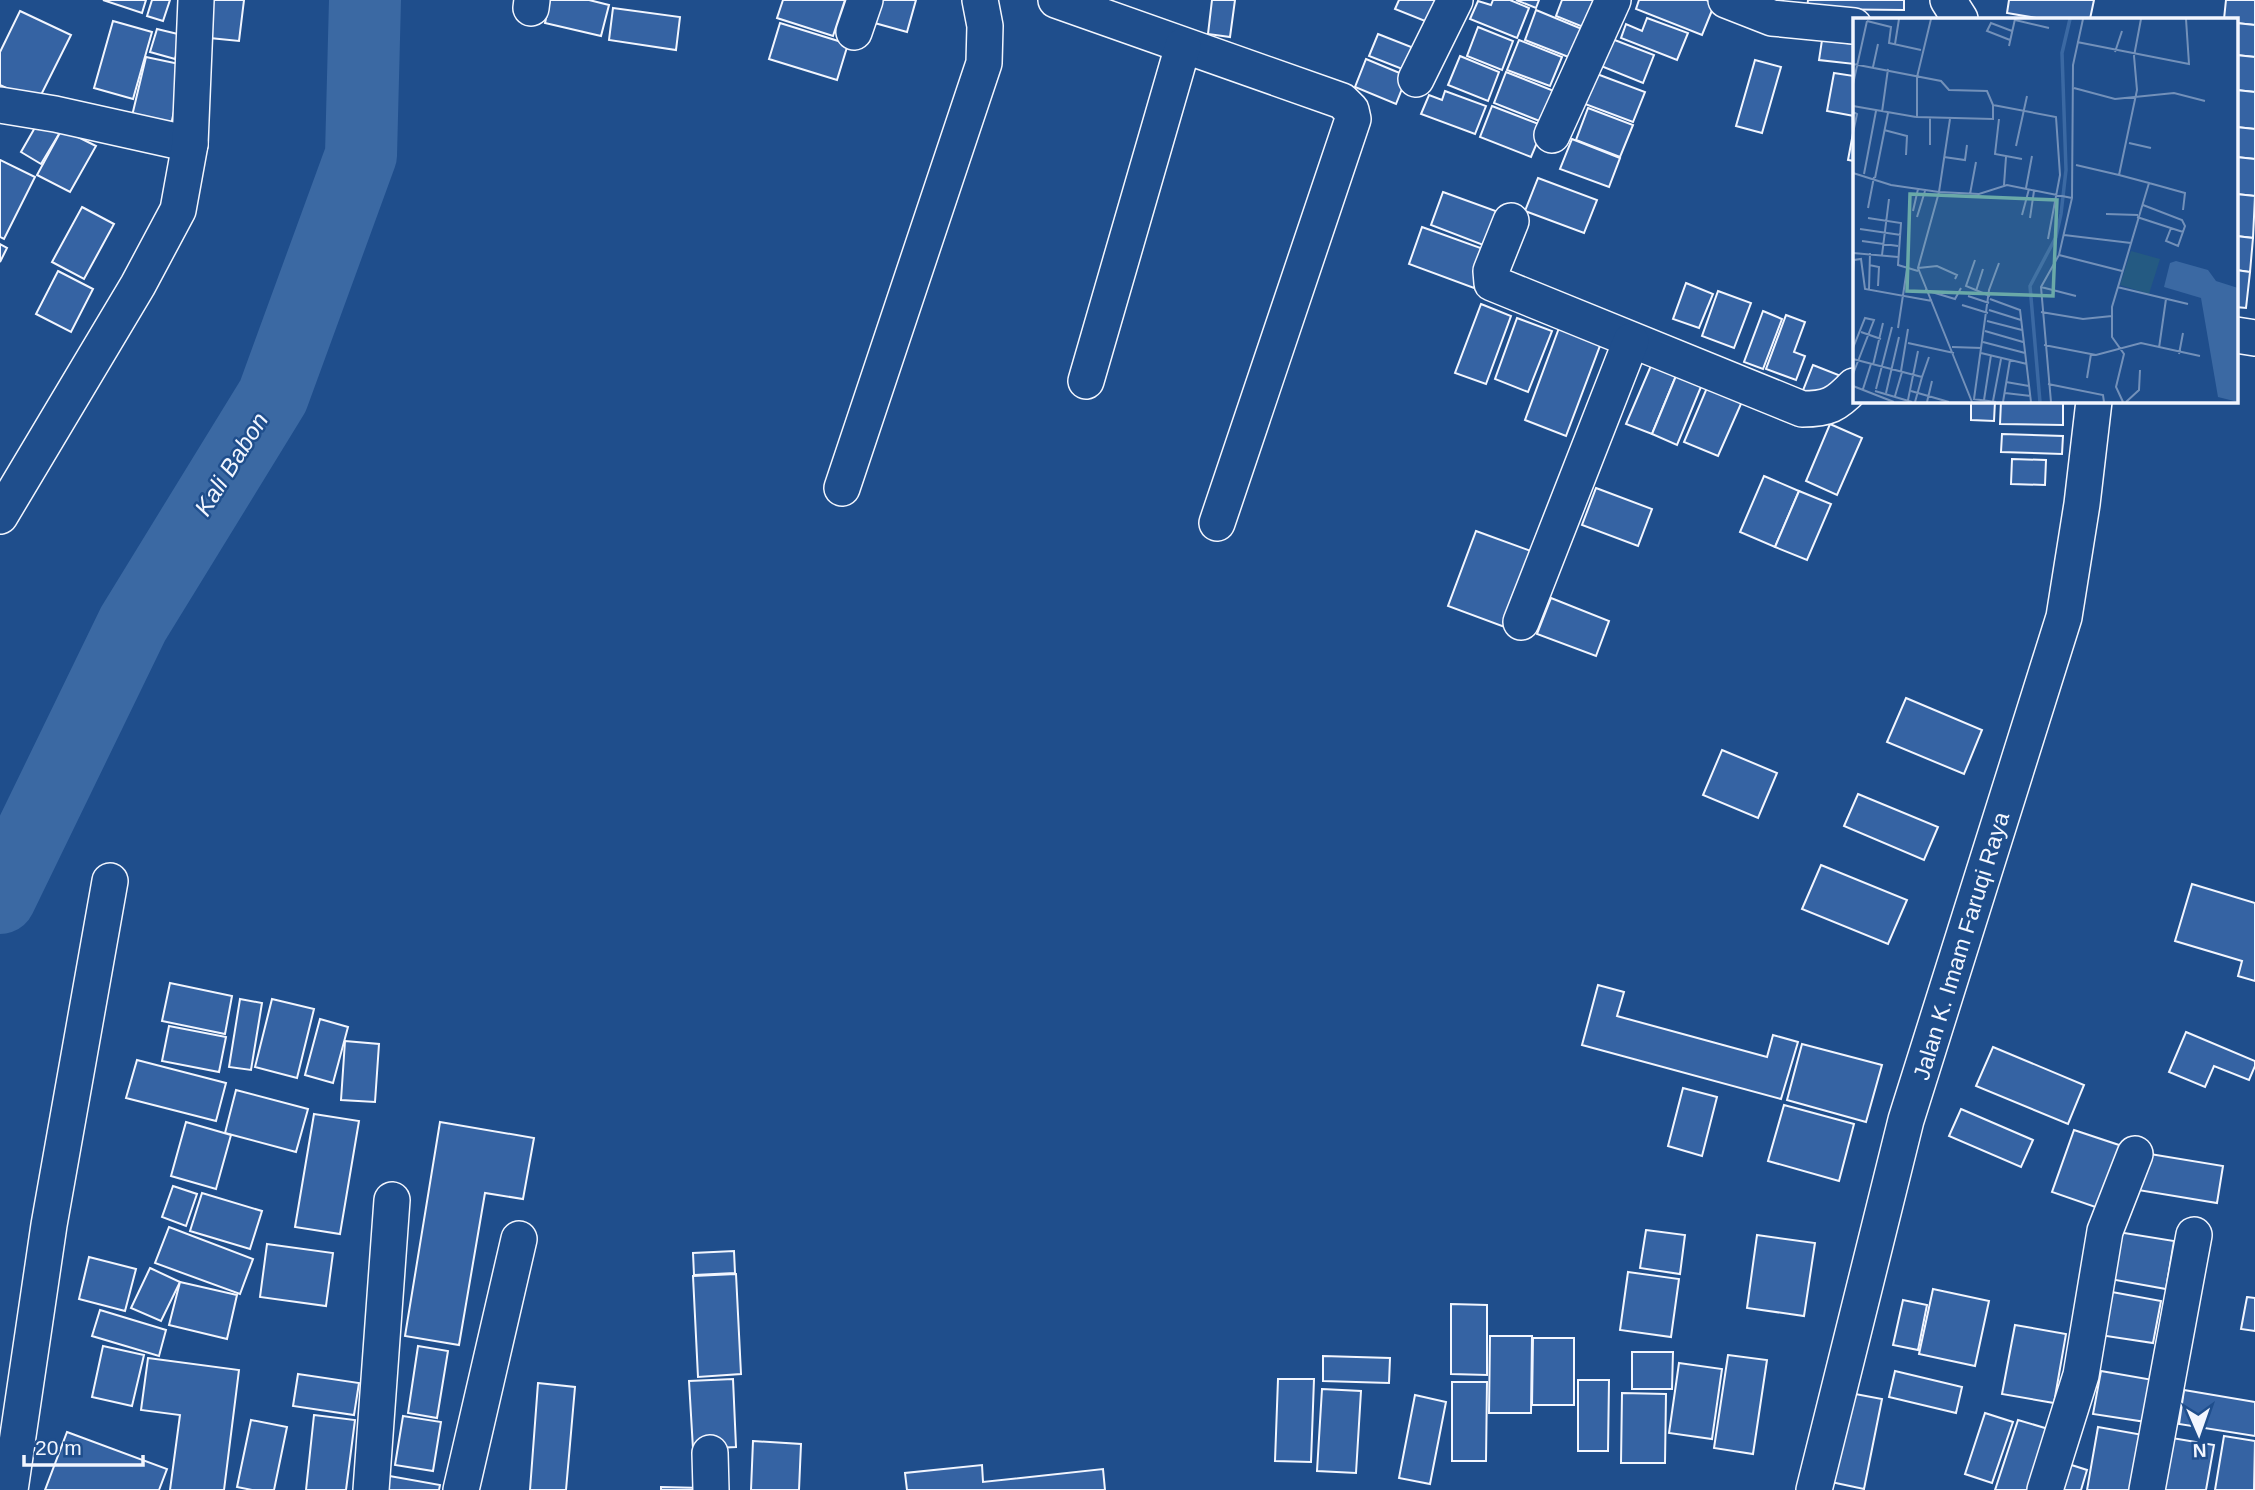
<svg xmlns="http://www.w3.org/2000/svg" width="2255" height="1490" font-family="Arial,sans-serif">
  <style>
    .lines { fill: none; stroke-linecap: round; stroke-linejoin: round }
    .river { stroke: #3b69a3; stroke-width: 72 }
    .building { fill: #3563a3; stroke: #f2f6ff; stroke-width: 2 }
    .street-casing { stroke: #f2f6ff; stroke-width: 38 }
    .street { stroke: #1f4e8c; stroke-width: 35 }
    .labels { text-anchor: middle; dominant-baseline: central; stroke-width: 5; stroke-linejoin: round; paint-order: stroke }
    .street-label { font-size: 23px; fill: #f2f6ff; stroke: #1f4e8c }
    .water-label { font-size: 24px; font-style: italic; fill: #f2f6ff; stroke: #1f4e8c }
    .inset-river { fill: none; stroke: #3b69a3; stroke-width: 3.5 }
    .inset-road { fill: none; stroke: #7391ba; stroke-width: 2 }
    .view { fill: #6aa9a8; fill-opacity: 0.15; stroke: #6aa9a8; stroke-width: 3.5 }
    .inset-edge { fill: none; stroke: #f2f6ff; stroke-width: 3.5 }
  </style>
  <rect width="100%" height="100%" fill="#1f4e8c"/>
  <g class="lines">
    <path class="river" d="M0 898 133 624 273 396 361 155 365 0"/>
  </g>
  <g class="building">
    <path d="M103 0H146L142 13Z"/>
    <path d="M152 0H170L163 21 147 16Z"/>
    <path d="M204 0H244L239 41 200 37Z"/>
    <path d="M550 0H589L609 5 601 36 545 23Z"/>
    <path d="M783 0H845L833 36 777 18Z"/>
    <path d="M877 0H916L907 32 871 22Z"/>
    <path d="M1212 0H1235L1230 37 1208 34Z"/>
    <path d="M1399 0H1439L1430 23 1395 9Z"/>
    <path d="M1493 0H1510L1529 8 1517 38 1470 19 1478 1 1491 5Z"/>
    <path d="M1516 0H1539L1536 8Z"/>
    <path d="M1562 0H1605L1593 31 1556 16Z"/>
    <path d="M1639 0H1706L1715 3 1702 35 1636 9Z"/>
    <path d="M1808 0H1904V10L1807 9Z"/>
    <path d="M2009 0H2094L2090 19H2042L2007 13Z"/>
    <path d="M2226 0H2255V25L2236 23V19H2224Z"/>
    <path d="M613 8 680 17 676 50 609 40Z"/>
    <path d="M1536 10 1582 29 1571 58 1525 40Z"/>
    <path d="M20 11 71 35 37 103 0 85V52Z"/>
    <path d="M1647 18 1688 33 1677 60 1621 38 1626 24 1642 31Z"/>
    <path d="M113 21 152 32 133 99 94 88Z"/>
    <path d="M780 23 848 44 837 80 769 59Z"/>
    <path d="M2236 23 2255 25V57L2236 55Z"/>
    <path d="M1478 27 1513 41 1502 70 1467 56Z"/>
    <path d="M157 29 182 35 175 59 150 52Z"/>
    <path d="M1378 34 1424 52 1415 74 1369 56Z"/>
    <path d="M1612 39 1654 55 1643 83 1601 66Z"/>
    <path d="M1519 40 1562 57 1550 86 1507 70Z"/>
    <path d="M1822 40 1854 44V64L1819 60Z"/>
    <path d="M2236 55 2255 57V92L2236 90Z"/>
    <path d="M1460 56 1499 72 1488 101 1448 85Z"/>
    <path d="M146 57 184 65 171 125 132 116Z"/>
    <path d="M1366 59 1407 76 1396 104 1355 87Z"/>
    <path d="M1755 60 1781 67 1762 133 1736 126Z"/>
    <path d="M1506 72 1559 93 1547 124 1494 103Z"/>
    <path d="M1834 73 1854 76V116L1827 111Z"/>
    <path d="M1597 74 1645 92 1633 122 1585 104Z"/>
    <path d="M2236 90 2255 92V129L2236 127Z"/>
    <path d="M1445 91 1486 106 1475 134 1421 114 1429 95 1442 100Z"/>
    <path d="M1492 106 1544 126 1531 157 1480 137Z"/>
    <path d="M1588 108 1633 125 1620 157 1576 140Z"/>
    <path d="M41 117 62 129 41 164 21 152Z"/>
    <path d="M2236 127 2255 129V159L2236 157Z"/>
    <path d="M1854 128V161L1848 160Z"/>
    <path d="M62 129 96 146 70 192 37 175Z"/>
    <path d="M1572 139 1620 158 1609 187 1560 169Z"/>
    <path d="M2236 157 2255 159V196L2236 194Z"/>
    <path d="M0 160 35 177 4 239 0 237Z"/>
    <path d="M1538 178 1597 200 1584 233 1525 211Z"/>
    <path d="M1443 192 1504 214 1491 248 1431 225Z"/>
    <path d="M2236 194 2255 196 2253 238 2236 236Z"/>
    <path d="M82 207 114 224 84 279 52 262Z"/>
    <path d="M1422 227 1489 251 1474 288 1409 264Z"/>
    <path d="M2236 236 2253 238 2250 272 2236 270Z"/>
    <path d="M0 244 7 248 0 262Z"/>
    <path d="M2236 270 2250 272 2246 308 2236 307Z"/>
    <path d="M58 271 93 289 71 332 36 314Z"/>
    <path d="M1686 283 1713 294 1699 328 1673 319Z"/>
    <path d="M1718 291 1751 303 1734 348 1702 336Z"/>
    <path d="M1481 304 1511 316 1486 384 1455 373Z"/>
    <path d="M1763 311 1782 319 1763 369 1744 362Z"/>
    <path d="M1786 315 1805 322 1794 352 1805 356 1796 380 1766 369Z"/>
    <path d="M1517 318 1552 331 1528 392 1495 379Z"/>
    <path d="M1559 328 1601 343 1566 436 1525 420Z"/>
    <path d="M1653 361 1678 371 1652 434 1626 424Z"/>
    <path d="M1813 365 1841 376 1831 403 1802 393Z"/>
    <path d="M1678 371 1703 382 1677 445 1652 434Z"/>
    <path d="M1709 383 1744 397 1718 456 1684 442Z"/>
    <path d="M1971 401H1995L1994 421 1971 420Z"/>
    <path d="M2001 401H2063V425L2000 424Z"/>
    <path d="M1830 424 1862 438 1837 495 1806 481Z"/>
    <path d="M2002 434 2063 436 2062 454 2001 452Z"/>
    <path d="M2012 459 2046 460 2045 485 2011 484Z"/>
    <path d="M1764 476 1799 491 1775 547 1740 532Z"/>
    <path d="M1596 488 1652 509 1638 546 1582 525Z"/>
    <path d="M1799 491 1831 504 1807 560 1775 547Z"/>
    <path d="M1476 531 1539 554 1510 629 1448 606Z"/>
    <path d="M1551 598 1609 621 1596 656 1537 634Z"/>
    <path d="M1906 698 1982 730 1964 774 1887 742Z"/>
    <path d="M1722 750 1777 773 1758 818 1703 795Z"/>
    <path d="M1858 794 1938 827 1924 860 1844 826Z"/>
    <path d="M1821 865 1907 900 1888 944 1802 909Z"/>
    <path d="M2192 884 2255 903V981L2238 976 2242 961 2175 941Z"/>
    <path d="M170 983 232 996 225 1034 162 1021Z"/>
    <path d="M1598 985 1624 992 1617 1016 1767 1057 1773 1035 1798 1042 1781 1099 1582 1045Z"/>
    <path d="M240 999 262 1003 251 1070 229 1067Z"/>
    <path d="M272 999 314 1009 297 1078 255 1067Z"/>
    <path d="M320 1019 348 1027 333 1083 305 1075Z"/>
    <path d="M169 1026 226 1037 219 1072 162 1061Z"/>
    <path d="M2186 1032 2255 1061V1066L2249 1080 2214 1066 2205 1087 2169 1072Z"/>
    <path d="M345 1041 379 1044 375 1102 341 1100Z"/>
    <path d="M1802 1044 1882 1065 1866 1122 1787 1100Z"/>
    <path d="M1993 1047 2084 1085 2068 1124 1976 1086Z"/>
    <path d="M137 1060 226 1083 216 1121 126 1098Z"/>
    <path d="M1683 1088 1717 1097 1702 1156 1668 1146Z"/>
    <path d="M236 1090 308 1109 296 1152 225 1133Z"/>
    <path d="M1784 1105 1854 1124 1839 1181 1768 1161Z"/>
    <path d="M1961 1109 2033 1140 2021 1167 1949 1136Z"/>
    <path d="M314 1114 359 1121 340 1234 295 1227Z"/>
    <path d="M186 1122 231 1135 216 1189 171 1176Z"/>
    <path d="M440 1122 534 1138 523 1199 485 1193 459 1345 405 1336Z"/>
    <path d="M2074 1130 2125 1147 2104 1210 2052 1192Z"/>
    <path d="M2144 1153 2223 1166 2217 1203 2138 1190Z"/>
    <path d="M173 1186 197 1194 186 1226 162 1217Z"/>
    <path d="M202 1193 262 1211 250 1249 190 1231Z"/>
    <path d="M169 1227 253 1259 240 1294 155 1263Z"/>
    <path d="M1646 1230 1685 1235 1680 1274 1640 1268Z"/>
    <path d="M2118 1232 2174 1241 2166 1289 2110 1279Z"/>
    <path d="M1757 1235 1815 1243 1804 1316 1747 1308Z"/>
    <path d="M267 1244 333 1253 326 1306 260 1297Z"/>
    <path d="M734 1251 735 1273 694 1275 693 1253Z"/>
    <path d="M89 1257 136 1269 125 1311 79 1299Z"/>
    <path d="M150 1268 180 1282 161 1321 131 1308Z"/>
    <path d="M1628 1272 1679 1279 1671 1337 1620 1330Z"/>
    <path d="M736 1274 741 1374 698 1377 693 1276Z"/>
    <path d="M180 1282 237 1295 227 1339 169 1325Z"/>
    <path d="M1933 1289 1989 1301 1975 1366 1919 1354Z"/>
    <path d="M2101 1290 2161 1301 2153 1343 2093 1334Z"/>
    <path d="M2247 1297 2255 1298V1331L2241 1329Z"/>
    <path d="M1903 1300 1927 1305 1918 1350 1893 1345Z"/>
    <path d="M1451 1304 1487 1305V1375L1451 1374Z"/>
    <path d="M100 1310 166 1330 159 1356 92 1336Z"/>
    <path d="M2015 1325 2066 1334 2054 1403 2002 1394Z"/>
    <path d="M1490 1336H1532L1531 1413H1489Z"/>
    <path d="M1533 1338H1574V1405H1532Z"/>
    <path d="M103 1346 144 1355 132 1406 92 1397Z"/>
    <path d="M418 1346 448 1351 437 1418 408 1413Z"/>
    <path d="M1632 1352H1673L1672 1389H1632Z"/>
    <path d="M1728 1355 1767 1360 1753 1454 1714 1448Z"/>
    <path d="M1323 1356 1390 1358 1389 1383 1323 1381Z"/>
    <path d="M148 1358 239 1370 224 1490H170L180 1415 141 1410Z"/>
    <path d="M1679 1363 1722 1369 1712 1439 1669 1433Z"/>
    <path d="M1895 1371 1962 1387 1956 1413 1889 1397Z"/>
    <path d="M2101 1371 2153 1380 2146 1422 2093 1414Z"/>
    <path d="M298 1374 359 1383 354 1415 293 1406Z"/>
    <path d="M733 1379 736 1447 693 1449 689 1381Z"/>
    <path d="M1278 1379H1314L1311 1462 1275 1461Z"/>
    <path d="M1578 1380H1609L1608 1451H1578Z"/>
    <path d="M1452 1382H1487L1486 1461H1452Z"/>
    <path d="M538 1383 575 1387 566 1490H530Z"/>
    <path d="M1322 1389 1361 1391 1356 1473 1317 1471Z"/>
    <path d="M2184 1390 2255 1402V1436L2179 1424Z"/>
    <path d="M1622 1393 1666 1394 1665 1463H1621Z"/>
    <path d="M1850 1393 1882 1399 1864 1489 1831 1482Z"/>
    <path d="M1415 1395 1446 1402 1430 1484 1399 1478Z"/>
    <path d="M1985 1413 2013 1422 1992 1483 1965 1474Z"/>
    <path d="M314 1415 355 1420 346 1490H306Z"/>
    <path d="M403 1416 441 1422 433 1471 395 1465Z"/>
    <path d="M251 1420 287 1427 274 1490H252L237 1487Z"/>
    <path d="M2018 1420 2055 1431 2035 1490H1995Z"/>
    <path d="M2098 1427 2143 1435 2134 1490H2087Z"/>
    <path d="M67 1432 167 1469 159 1490H45Z"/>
    <path d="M2224 1436 2255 1441 2254 1490H2215Z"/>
    <path d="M2172 1438 2214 1445 2206 1490H2163Z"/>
    <path d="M753 1441 801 1444 799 1490H751Z"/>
    <path d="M2056 1460 2087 1470 2081 1490H2046Z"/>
    <path d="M982 1465 983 1482 1103 1469 1105 1490H907L905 1473Z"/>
    <path d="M384 1475 440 1485 439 1490H381Z"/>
    <path d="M661 1487 702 1488V1490H661Z"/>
  </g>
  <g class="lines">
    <g class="street-casing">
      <g id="street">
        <path d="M1056 0 1342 101 1351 110 1353 119 1217 523"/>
        <path d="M1726 0 1772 18 1854 26"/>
        <path d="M1948 0 1960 19"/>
        <path d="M531 8 532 0"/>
        <path d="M854 32 865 0"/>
        <path d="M1416 79 1455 0"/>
        <path d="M0 105 55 114 190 144"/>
        <path d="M1552 135 1613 0"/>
        <path d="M1511 221 1491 271 1492 283 1802 409C1828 409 1836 405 1854 386"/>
        <path d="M2236 335 2255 338"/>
        <path d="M1086 381 1183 46"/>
        <path d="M842 488 984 63 985 26 980 0"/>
        <path d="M0 516 138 285 178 210 190 144 196 0"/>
        <path d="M1521 622 1631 341"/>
        <path d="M710 1453 711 1490"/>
        <path d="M10 1490 49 1225 110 881"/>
        <path d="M371 1490 392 1200"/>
        <path d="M461 1490 519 1239"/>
        <path d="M1814 1490 1906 1120 2064 617 2082 504 2094 401"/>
        <path d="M2045 1490 2081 1375 2105 1231 2135 1154"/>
        <path d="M2147 1490 2194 1235"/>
      </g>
    </g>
    <use href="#street" class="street"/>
  </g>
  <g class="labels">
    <g class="street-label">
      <text transform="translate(1961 946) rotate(-73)">Jalan K. Imam Faruqi Raya</text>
    </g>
    <g class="water-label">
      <text transform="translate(231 464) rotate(-58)">Kali Babon</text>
    </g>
  </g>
  <g transform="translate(1853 18)">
    <rect width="385" height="385" fill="#1f4e8c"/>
    <path d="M278 233 307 241 296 276 267 267Z" fill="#245a82"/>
    <path d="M323 243 355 252 363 263 385 270V384L365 379 348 280 311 269 317 245Z" fill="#3b69a3"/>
    <path class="inset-river" d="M187 384 177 268 203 219 208 196 213 152 209 35 217 1"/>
    <path class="inset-road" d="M78 1 64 59V99L140 101V87L203 99 207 157 195 221M162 2 196 10M14 3 38 9 36 25 68 32M157 22 134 13 138 5 159 13M224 24 336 46 333 1M42 26 46 1M156 28 162 1M262 34 269 13M0 46 88 63 96 72 134 73 140 87M20 49 25 26M0 66 14 3M221 70 262 81 321 75 352 83M0 88 63 99M0 94 4 96 0 115M29 94 35 51M77 100V127M97 101 86 174 65 250 119 384M146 101 142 136 169 141M31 112 54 118 53 137M276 125 298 130M163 128 174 78M91 139 112 142 114 127M223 147 266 157M0 155 38 167 86 174 126 176 154 167 219 180M11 156 23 93M22 160 35 95M296 165 332 175 330 192M151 167 153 139M173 170 179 138M117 176 123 144M290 187 329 202 332 208 325 228 313 223 318 210M15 190 21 159M60 193 65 171M253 196 285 197M169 197 176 171M64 199 72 173M284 199 330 214M15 200 48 205 45 247 65 253M177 200 181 173M7 211 48 217M211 217 278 225M9 223 45 228M0 235 45 239M29 237 36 181M206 237 269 253M122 242 113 268 137 278M16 247 26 249 25 268M65 250 84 248 104 257 102 261M0 254 1 242 8 241 12 271 79 283M188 269 223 278M264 269 335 286M16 272 17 235M72 272 102 281 108 270M123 273 130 251M115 278 136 285M137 281 167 292 178 384M109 287 135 295M136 292 168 302M188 294 230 301 259 298M134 303 169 312M45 310 54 251M132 313 170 324M8 314 28 321M130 324 172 335M55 325 101 335M191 327 243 337 288 325 347 338M99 329 129 330M0 330 12 300 21 302 0 356M306 330 313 281M128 335 174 346M326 336 330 315M0 341 69 359 76 339M20 347 30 305M48 353 55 311M234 360 238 336M153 364 176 368M195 366 250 377 251 384M0 368 41 384M10 371 18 346M23 371 39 309M22 373 59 384M58 373 96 384M33 375 46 319M152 375 178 378M42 378 49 354M120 381 143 384M121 381 136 272 146 245M55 382 65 333M131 382 138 337M140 383 148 341M62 384 69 359M74 384 79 363M150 384 157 342M198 384 188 269 206 237 219 180 220 47 230 1M270 384 263 369 271 336 259 319V289L296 165 266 157 284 72 281 38 288 1M273 384 286 372 287 352"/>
    <path class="view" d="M57 176 204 182 200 278 54 273Z"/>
    <rect width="385" height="385" class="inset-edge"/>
  </g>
  <g transform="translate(2199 1434) rotate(178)" stroke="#1f4e8c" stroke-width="5" paint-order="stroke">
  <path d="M0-5L12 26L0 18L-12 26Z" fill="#f2f6ff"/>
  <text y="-10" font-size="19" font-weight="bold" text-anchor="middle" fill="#f2f6ff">N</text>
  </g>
  <path d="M24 1455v10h119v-10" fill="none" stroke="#f2f6ff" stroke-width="3.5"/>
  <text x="35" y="1455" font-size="21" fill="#f2f6ff" stroke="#1f4e8c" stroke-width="5" paint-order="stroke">20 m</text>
</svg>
